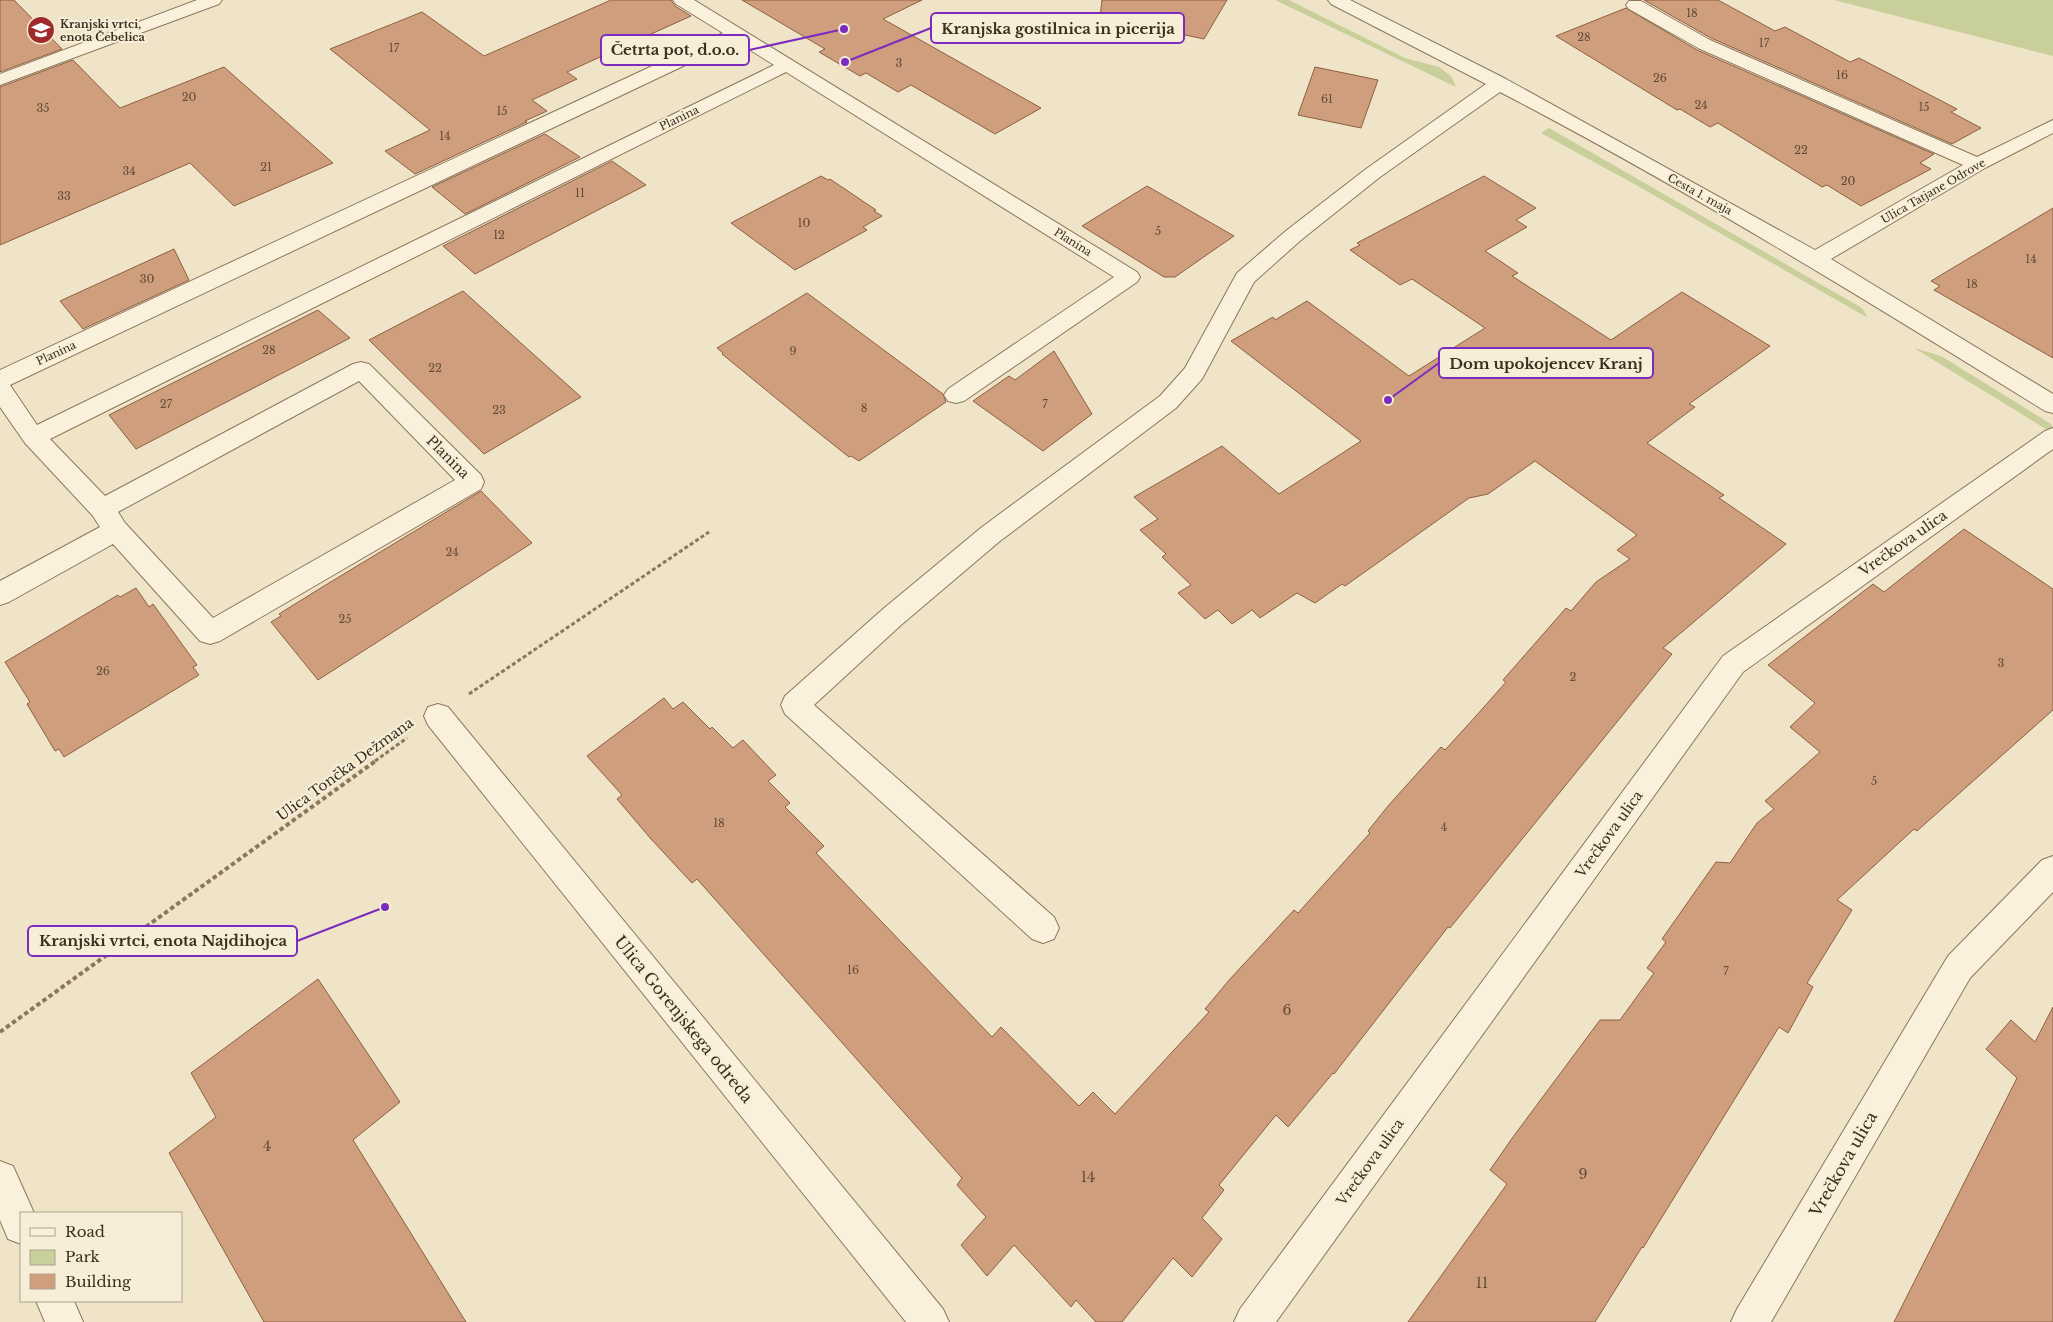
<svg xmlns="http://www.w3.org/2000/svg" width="2053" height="1322" font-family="'Libre Baskerville',serif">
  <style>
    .green { fill: #c9cf9b }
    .building { fill: #cf9f7d; stroke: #8d5f41 }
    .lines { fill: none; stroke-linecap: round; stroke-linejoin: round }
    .street-casing { stroke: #8d765c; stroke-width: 2 }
    .path-far1 { stroke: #8d765c; stroke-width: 3; stroke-dasharray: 4 2.5; stroke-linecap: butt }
    .path { stroke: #8d765c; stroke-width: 4; stroke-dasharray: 4.5 3; stroke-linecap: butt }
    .street { fill: #faf1dc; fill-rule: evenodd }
    .labels { text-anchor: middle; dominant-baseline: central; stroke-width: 4; stroke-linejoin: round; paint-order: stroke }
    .number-label { font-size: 11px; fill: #624a37 }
    .far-poi-label { font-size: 11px; font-weight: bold; fill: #3d2e20; stroke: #f7eed8; text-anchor: start }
    .far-street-label { font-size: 11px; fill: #3d2e20; stroke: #f7eed8 }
    .street-label { font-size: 14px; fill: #3d2e20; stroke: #f7eed8 }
    .near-number-label { font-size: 14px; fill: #624a37 }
    .near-street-label { font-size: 16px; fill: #3d2e20; stroke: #f7eed8 }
    .leader { fill: none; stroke: #7b2cbf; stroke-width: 2 }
    .callout-dot { fill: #7b2cbf; stroke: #f7eed8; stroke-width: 2 }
    .callout { fill: #f7eed8; stroke: #7b2cbf; stroke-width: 2 }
    .callout-label { font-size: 15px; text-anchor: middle; font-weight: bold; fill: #3d2e20 }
  </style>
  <rect width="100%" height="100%" fill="#f0e4c8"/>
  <g class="green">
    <path d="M1275 0H1289L1405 58 1439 67 1451 76 1456 87Z"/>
    <path d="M1834 0H2053V56Z"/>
    <path d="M1549 128 1862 308 1868 318 1636 185 1541 133Z"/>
    <path d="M1914 348 1941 356 2051 424 2053 428 2049 431Z"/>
  </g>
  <g class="building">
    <path d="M0 0H14L62 49 0 72Z"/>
    <path d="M611 0H671L675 6 691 16 567 72 577 79 532 100 547 111 525 121 527 122 415 174 385 151 430 130 330 49 422 12 484 56Z"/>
    <path d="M742 0H922L883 19 1041 108 995 134 911 85 898 92 866 73 860 76 819 52 825 49Z"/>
    <path d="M1102 0H1227L1204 39 1100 17Z"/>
    <path d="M1644 0H1718L1775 31 1785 27 1850 62 1859 58 1957 109 1951 112 1981 128 1952 144 1711 38Z"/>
    <path d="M1626 8 1697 50 1934 154 1920 163 1931 169 1861 206 1827 185 1822 187 1718 123 1710 127 1680 109 1677 110 1556 36Z"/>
    <path d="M73 60 120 108 224 67 333 163 234 206 190 163 0 245V87Z"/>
    <path d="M1315 67 1378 80 1361 128 1298 115Z"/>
    <path d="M545 134 580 157 465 214 432 187Z"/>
    <path d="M612 161 646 185 475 274 443 246Z"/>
    <path d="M821 176 828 180 830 179 876 210 874 211 882 216 863 227 867 230 795 270 731 223Z"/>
    <path d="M1484 176 1536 208 1516 220 1527 227 1485 251 1518 273 1512 276 1611 340 1682 292 1770 346 1689 404 1695 407 1647 443 1724 495 1719 498 1786 544 1663 648 1672 654 1450 928 1448 927 1334 1074 1333 1073 1288 1127 1276 1115 1219 1185 1224 1190 1202 1218 1222 1239 1192 1277 1173 1258 1122 1322H1096L1076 1300 1071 1307 1014 1245 987 1276 961 1245 986 1217 957 1185 962 1178 697 879 692 883 651 839 617 799 622 795 587 756 664 698 673 709 683 702 710 729 712 727 733 748 743 740 776 775 768 781 790 803 785 807 824 846 816 853 992 1037 1001 1027 1079 1106 1093 1092 1115 1114 1209 1012 1205 1009 1230 979 1294 910 1298 913 1335 872 1370 833 1368 831 1388 806 1441 747 1445 750 1476 716 1506 682 1503 680 1566 608 1571 611 1596 582 1630 559 1617 550 1637 535 1535 461 1488 494 1469 498 1345 586 1342 584 1315 603 1297 593 1260 618 1252 610 1232 624 1218 610 1205 619 1178 593 1191 585 1162 557 1166 554 1140 530 1158 519 1134 497 1222 446 1279 494 1361 441 1231 341 1273 317 1275 320 1307 301 1409 376 1485 328 1412 279 1400 285 1350 250 1360 245 1357 243Z"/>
    <path d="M1147 186 1234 236 1175 277H1164L1082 226Z"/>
    <path d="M2053 208V358L1934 290 1940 286 1931 281Z"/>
    <path d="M174 249 189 280 83 329 60 301Z"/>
    <path d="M463 291 581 397 484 454 369 340Z"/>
    <path d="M807 293 943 394 946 402 859 461 851 456 849 457 810 426 722 354 723 353 717 348Z"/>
    <path d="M318 310 350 338 136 449 109 415Z"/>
    <path d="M1054 351 1092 414 1043 451 973 401 1009 376 1015 380Z"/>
    <path d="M481 491 532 543 318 680 271 622 281 616 279 614 324 586Z"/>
    <path d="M1964 529 2053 589V710L1917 831 1914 829 1837 900 1852 910 1807 983 1813 987 1788 1033 1779 1027 1643 1248 1642 1247 1595 1322H1408L1507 1184 1490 1170 1513 1137 1600 1020H1620L1654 973 1647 968 1666 942 1662 939 1716 862 1730 863 1757 823 1774 809 1765 801 1820 752 1790 727 1815 703 1768 665 1873 584 1884 592Z"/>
    <path d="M136 588 149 607 153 604 174 633 197 665 193 667 199 675 64 757 59 749 55 751 27 704 30 702 5 662 118 595 120 597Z"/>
    <path d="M318 979 400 1102 353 1140 466 1322H264L169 1153 216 1117 191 1073Z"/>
    <path d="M2053 1007V1322H1894L2017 1078 1986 1049 2011 1020 2035 1042Z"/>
  </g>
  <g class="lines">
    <g class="street-casing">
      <g id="street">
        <path d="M197 0H222L219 4 0 85V74Z"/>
        <path d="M673 0H694L1137 272 1140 277 1137 282 964 401 956 403 948 401 944 395 948 389 1114 277 786 72 50 439 105 496 353 364 361 362 369 364 481 475 484 482 481 489 220 641 210 644 200 641 113 544 9 602 0 605V581L100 527 93 516 25 443 0 407V370L723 33 676 4ZM736 41 774 65 37 425 10 385ZM359 381 455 480 213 618 125 523 118 512Z"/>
        <path d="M1328 0H1350L1506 79 1815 250 1963 165 1698 48 1629 9 1626 5 1629 1H1641L1710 40 1977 157 2053 120V133L1985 168 1831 259 2053 394V413L2045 411C1866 300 1686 189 1500 92L1380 177 1301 240 1254 282 1202 379 1176 408 1000 541 901 625 814 705 1054 917 1059 928 1054 939 1043 943 1032 939 785 714 781 705 785 696 883 609 982 527 1160 396 1185 368 1237 273 1287 230 1366 169 1486 84 1331 4Z"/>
        <path d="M2053 428V449L1743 672 1276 1322H1234L1240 1309 1723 656 2045 431Z"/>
        <path d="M438 704 448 707 943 1309 949 1322H906L428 725 424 716 428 707Z"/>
        <path d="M2053 856V892L1970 978 1771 1322H1731L1737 1309 1948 956 2042 860Z"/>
        <path d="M0 1161 13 1166 34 1213H21V1244L8 1239 0 1220Z"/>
        <path d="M36 1301H74L83 1322H45Z"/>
      </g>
    </g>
    <g class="path-far1">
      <path d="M469 694 709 532"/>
      <path d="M375 761 407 738"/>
    </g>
    <path class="path" d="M0 1032 377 760"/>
    <use href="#street" class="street"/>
  </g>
  <defs>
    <g id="school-disc" transform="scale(1.4375)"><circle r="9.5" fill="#9e2a2b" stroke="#f7eed8"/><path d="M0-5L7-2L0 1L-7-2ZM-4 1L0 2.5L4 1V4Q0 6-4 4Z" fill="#fff"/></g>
  </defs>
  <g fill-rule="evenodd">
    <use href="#school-disc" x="41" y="30"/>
  </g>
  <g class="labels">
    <g class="number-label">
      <text x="1692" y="13">18</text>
      <text x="1584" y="37">28</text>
      <text x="1764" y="43">17</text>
      <text x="394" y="48">17</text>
      <text x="899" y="63">3</text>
      <text x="1842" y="75">16</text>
      <text x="1660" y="78">26</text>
      <text x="189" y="97">20</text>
      <text x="1327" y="99">61</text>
      <text x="1701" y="105">24</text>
      <text x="1924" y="107">15</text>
      <text x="43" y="108">35</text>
      <text x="502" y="111">15</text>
      <text x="445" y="136">14</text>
      <text x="1801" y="150">22</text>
      <text x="266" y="167">21</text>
      <text x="129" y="171">34</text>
      <text x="1848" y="181">20</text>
      <text x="580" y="193">11</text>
      <text x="64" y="196">33</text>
      <text x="804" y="223">10</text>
      <text x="1158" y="231">5</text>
      <text x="499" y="235">12</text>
      <text x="2031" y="259">14</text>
      <text x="147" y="279">30</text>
      <text x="1972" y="284">18</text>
      <text x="269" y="350">28</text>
      <text x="793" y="351">9</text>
      <text x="435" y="368">22</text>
      <text x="166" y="404">27</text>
      <text x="1045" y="404">7</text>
      <text x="864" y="408">8</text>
      <text x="499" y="410">23</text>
      <text x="452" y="552">24</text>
      <text x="345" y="619">25</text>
      <text x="2001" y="663">3</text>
      <text x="103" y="671">26</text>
      <text x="1573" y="677">2</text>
      <text x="1874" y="781">5</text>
      <text x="719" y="823">18</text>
      <text x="1444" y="827">4</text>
      <text x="853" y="970">16</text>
      <text x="1726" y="971">7</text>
    </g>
    <g class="far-poi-label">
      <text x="60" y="24">Kranjski vrtci,<tspan x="60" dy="13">enota Čebelica</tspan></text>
    </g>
    <g class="far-street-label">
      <text transform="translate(679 118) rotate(-26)">Planina</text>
      <text transform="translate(1933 191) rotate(-30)">Ulica Tatjane Odrove</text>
      <text transform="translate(1700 194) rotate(29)">Cesta 1. maja</text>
      <text transform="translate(1073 242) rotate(32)">Planina</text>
      <text transform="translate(56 353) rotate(-25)">Planina</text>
    </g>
    <g class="street-label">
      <text transform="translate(448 457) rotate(45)">Planina</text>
      <text transform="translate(1903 543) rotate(-35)">Vrečkova ulica</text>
      <text transform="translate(345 769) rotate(-36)">Ulica Tončka Dežmana</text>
      <text transform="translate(1609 834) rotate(-54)">Vrečkova ulica</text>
      <text transform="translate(1370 1162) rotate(-54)">Vrečkova ulica</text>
    </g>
    <g class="near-number-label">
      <text x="1287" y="1010">6</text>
      <text x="267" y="1146">4</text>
      <text x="1583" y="1174">9</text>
      <text x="1088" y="1177">14</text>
      <text x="1482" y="1283">11</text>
    </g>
    <g class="near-street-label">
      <text transform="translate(684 1019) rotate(51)">Ulica Gorenjskega odreda</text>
      <text transform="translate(1843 1164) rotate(-60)">Vrečkova ulica</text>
    </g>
  </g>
  <path class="leader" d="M845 62L931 28M844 29L749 50M1388 400L1439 363M385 907L297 941"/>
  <g class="callout-dot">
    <circle cx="845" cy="62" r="5"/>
    <circle cx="844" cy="29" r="5"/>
    <circle cx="1388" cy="400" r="5"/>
    <circle cx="385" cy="907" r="5"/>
  </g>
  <g class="callout">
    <rect x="931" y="13" width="253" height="30" rx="5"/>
    <rect x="601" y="35" width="148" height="30" rx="5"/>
    <rect x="1439" y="348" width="214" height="30" rx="5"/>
    <rect x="28" y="926" width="269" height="30" rx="5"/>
  </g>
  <g class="callout-label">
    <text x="1058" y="34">Kranjska gostilnica in picerija</text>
    <text x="675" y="55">Četrta pot, d.o.o.</text>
    <text x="1546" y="369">Dom upokojencev Kranj</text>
    <text x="163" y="946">Kranjski vrtci, enota Najdihojca</text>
  </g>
  <rect x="20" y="1212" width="162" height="90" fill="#f7eed8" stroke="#ada18e"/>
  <rect x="30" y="1228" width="25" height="8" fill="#faf1dc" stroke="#ada18e"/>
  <text x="65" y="1237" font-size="15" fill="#3d2e20">Road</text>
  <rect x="30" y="1250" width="25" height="15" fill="#c9cf9b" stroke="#ada18e"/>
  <text x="65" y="1262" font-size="15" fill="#3d2e20">Park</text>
  <rect x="30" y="1274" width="25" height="15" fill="#cf9f7d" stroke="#ada18e"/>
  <text x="65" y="1287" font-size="15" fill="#3d2e20">Building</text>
</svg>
